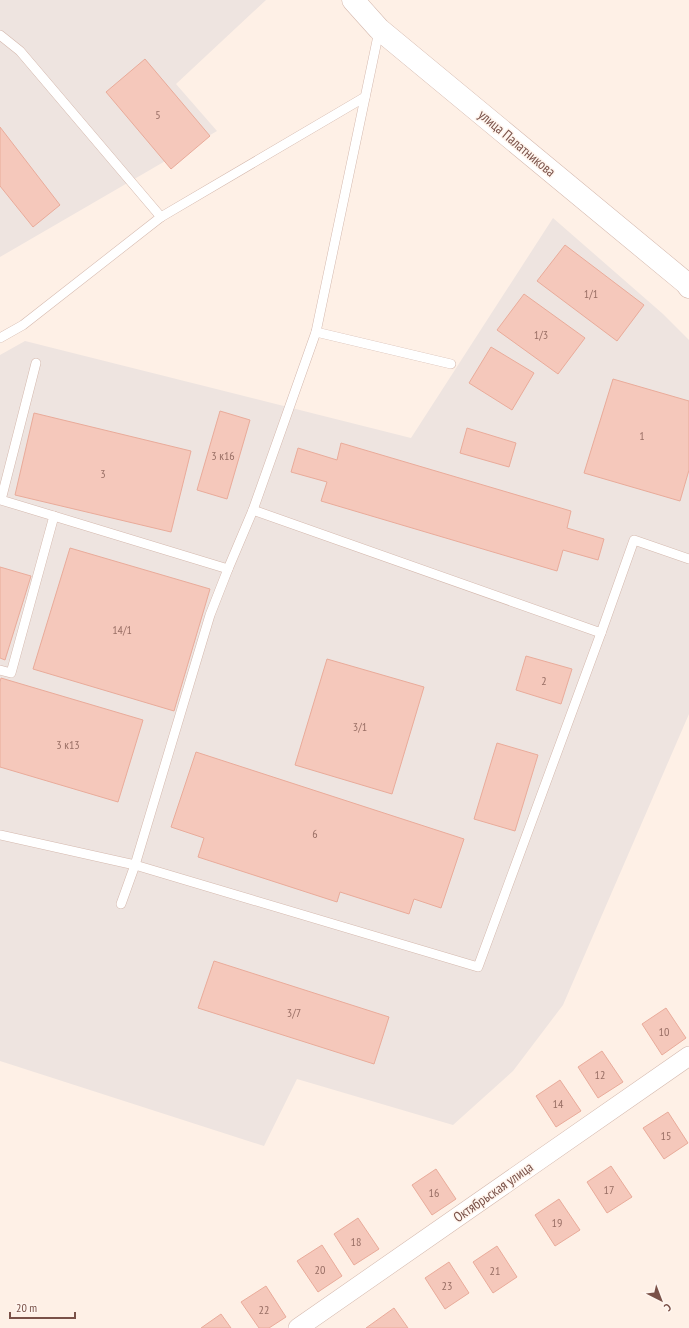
<svg xmlns="http://www.w3.org/2000/svg" width="689" height="1328" font-family="'PT Sans Narrow',sans-serif">
  <style>
    .industrial { fill: #eee4e0 }
    .building { fill: #f5c8bb; stroke: #e9ab9a }
    .lines { fill: none; stroke-linecap: round; stroke-linejoin: round }
    .service-casing { stroke: #d4b8ad; stroke-width: 10 }
    .minor-casing { stroke: #d4b8ad; stroke-width: 20 }
    .tertiary-casing { stroke: #d4b8ad; stroke-width: 23 }
    .service { stroke: #fff; stroke-width: 9 }
    .minor { stroke: #fff; stroke-width: 19 }
    .tertiary { stroke: #fff; stroke-width: 22 }
    .labels { text-anchor: middle; dominant-baseline: central; stroke-width: 3; stroke-linejoin: round; paint-order: stroke }
    .number-label { font-size: 12px; fill: #996f65 }
    .street-label { font-size: 14px; fill: #7a5148; stroke: #fff5ee }
  </style>
  <rect width="100%" height="100%" fill="#fef0e6"/>
  <g class="industrial">
    <path d="M0 0H266L176 84 217 131 0 257Z"/>
    <path d="M553 218 663 314 689 340V714L563 1005 513 1071 453 1125 297 1079 264 1146 0 1061V355L25 341 411 438Z"/>
  </g>
  <g class="building">
    <path d="M145 59 210 136 171 169 106 92Z"/>
    <path d="M0 127 60 205 33 227 0 186Z"/>
    <path d="M565 245 644 305 617 341 537 281Z"/>
    <path d="M524 294 585 338 558 374 497 330Z"/>
    <path d="M491 347 534 373 512 410 469 383Z"/>
    <path d="M613 379 689 401V470L680 501 584 473Z"/>
    <path d="M220 411 250 420 227 499 197 490Z"/>
    <path d="M34 413 191 451 171 532 15 495Z"/>
    <path d="M467 428 516 443 509 467 460 453Z"/>
    <path d="M341 443 571 511 567 528 604 539 598 560 563 550 557 571 321 501 327 482 291 472 298 448 337 460Z"/>
    <path d="M70 548 210 589 174 711 33 669Z"/>
    <path d="M0 567 31 576 5 660 0 658Z"/>
    <path d="M526 656 572 669 561 704 516 690Z"/>
    <path d="M327 659 424 687 392 794 295 765Z"/>
    <path d="M1 678 143 720 118 802 0 767V682Z"/>
    <path d="M497 743 538 755 515 831 474 819Z"/>
    <path d="M196 752 464 839 441 908 414 899 409 914 340 892 337 902 198 857 204 838 171 827Z"/>
    <path d="M214 961 389 1017 374 1064 198 1008Z"/>
    <path d="M666 1008 686 1038 662 1055 642 1024Z"/>
    <path d="M602 1051 623 1082 598 1098 578 1067Z"/>
    <path d="M560 1080 581 1111 556 1127 536 1096Z"/>
    <path d="M668 1112 688 1143 664 1159 643 1128Z"/>
    <path d="M611 1166 632 1197 607 1213 587 1182Z"/>
    <path d="M436 1169 456 1199 432 1215 412 1185Z"/>
    <path d="M559 1199 580 1230 555 1246 535 1215Z"/>
    <path d="M358 1218 379 1249 354 1265 334 1234Z"/>
    <path d="M322 1245 342 1276 318 1292 297 1261Z"/>
    <path d="M497 1246 517 1277 493 1293 473 1262Z"/>
    <path d="M449 1262 469 1293 445 1309 425 1278Z"/>
    <path d="M266 1286 286 1317 269 1328H259L241 1302Z"/>
    <path d="M394 1308 408 1328H366Z"/>
    <path d="M221 1314 231 1328H201Z"/>
  </g>
  <g class="lines">
    <g class="service-casing">
      <g id="service">
        <path d="M0 35 20 51 161 217"/>
        <path d="M316 332 451 364"/>
        <path d="M0 338 23 325 161 217 365 97"/>
        <path d="M36 363 1 500 228 569"/>
        <path d="M253 510 601 633 634 540 689 559"/>
        <path d="M0 670 11 673 54 516"/>
        <path d="M0 835 135 865 478 967 601 633"/>
        <path d="M121 904 135 865 210 615 228 569 253 510 316 332 379 31"/>
      </g>
    </g>
    <g class="minor-casing">
      <path id="minor" d="M298 1328 689 1056"/>
    </g>
    <g class="tertiary-casing">
      <path id="tertiary" d="M353 0 379 29 686 283 689 287"/>
    </g>
    <use href="#service" class="service"/>
    <use href="#minor" class="minor"/>
    <use href="#tertiary" class="tertiary"/>
  </g>
  <g class="labels">
    <g class="number-label">
      <text x="158" y="114">5</text>
      <text x="591" y="293">1/1</text>
      <text x="541" y="334">1/3</text>
      <text x="642" y="435">1</text>
      <text x="223" y="455">3 к16</text>
      <text x="103" y="473">3</text>
      <text x="122" y="629">14/1</text>
      <text x="544" y="680">2</text>
      <text x="360" y="726">3/1</text>
      <text x="68" y="744">3 к13</text>
      <text x="315" y="833">6</text>
      <text x="294" y="1012">3/7</text>
      <text x="664" y="1031">10</text>
      <text x="600" y="1074">12</text>
      <text x="558" y="1103">14</text>
      <text x="666" y="1135">15</text>
      <text x="609" y="1189">17</text>
      <text x="434" y="1192">16</text>
      <text x="557" y="1222">19</text>
      <text x="356" y="1241">18</text>
      <text x="320" y="1269">20</text>
      <text x="495" y="1270">21</text>
      <text x="447" y="1285">23</text>
      <text x="264" y="1309">22</text>
    </g>
    <g class="street-label">
      <text transform="translate(517 143) rotate(40)">улица Палатникова</text>
      <text transform="translate(493 1192) rotate(-35)">Октябрьская улица</text>
    </g>
  </g>
  <g transform="translate(661 1300) rotate(138)" stroke="#fff5ee" stroke-width="3" paint-order="stroke">
  <path d="M0-3L7 15L0 10L-7 15Z" fill="#7a5148"/>
  <text y="-6" font-size="11" font-weight="bold" text-anchor="middle" fill="#7a5148">С</text>
  </g>
  <path d="M10 1312v6h65v-6" fill="none" stroke="#7a5148" stroke-width="2"/>
  <text x="16" y="1312" font-size="12" fill="#7a5148" stroke="#fff5ee" stroke-width="3" paint-order="stroke">20 m</text>
</svg>
